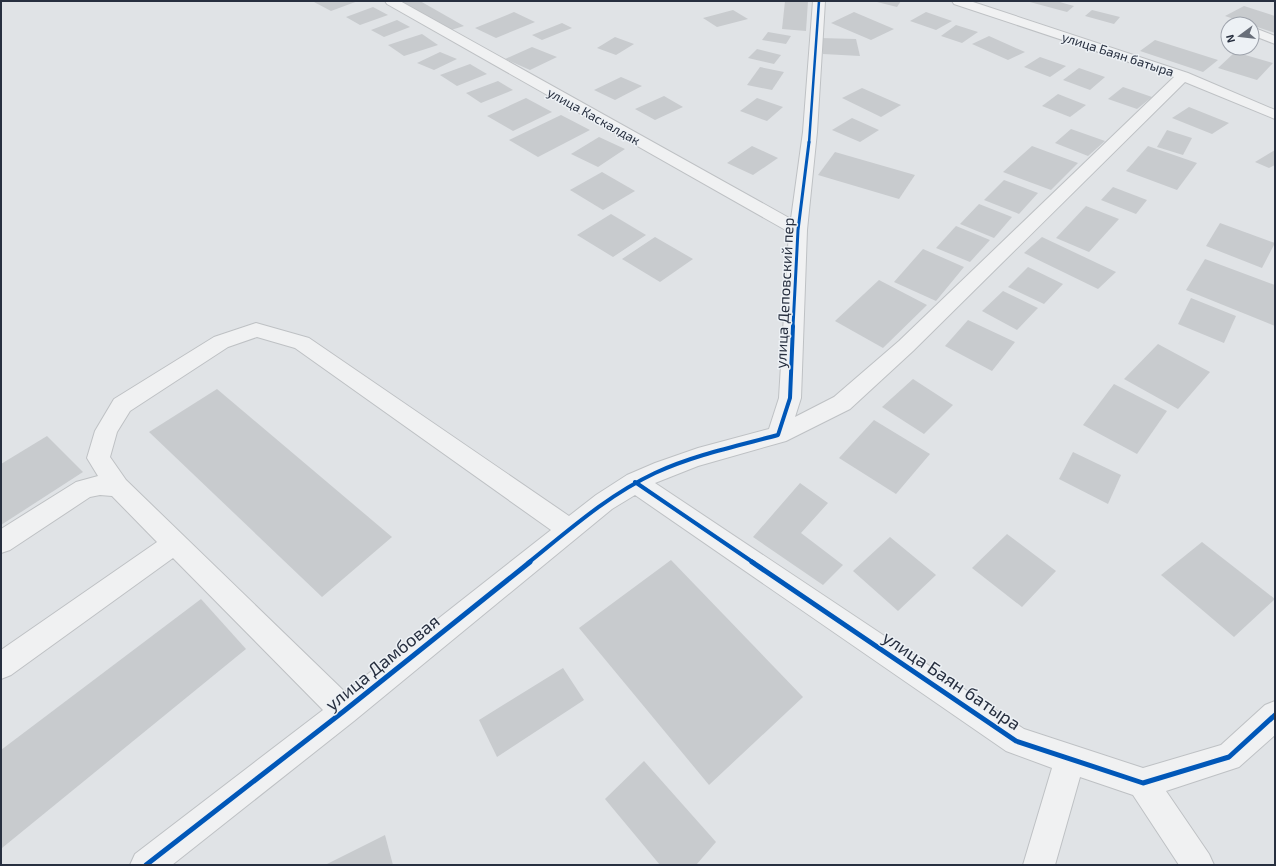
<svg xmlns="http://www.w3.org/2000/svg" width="1276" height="866" font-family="'Exo 2',sans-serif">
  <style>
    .building { fill: #c8cbce }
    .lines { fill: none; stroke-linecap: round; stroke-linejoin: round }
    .minor-casing { stroke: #bec1c4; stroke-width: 2 }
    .minor { fill: #f0f1f2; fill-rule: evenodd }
    .cycleway-far3-casing { stroke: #edf1f5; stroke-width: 4 }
    .cycleway-far2-casing { stroke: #edf1f5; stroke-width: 5 }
    .cycleway-far1-casing { stroke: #edf1f5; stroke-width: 6 }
    .cycleway-casing { stroke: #edf1f5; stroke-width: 8 }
    .cycleway-far3 { stroke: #0057b8; stroke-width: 2.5 }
    .cycleway-far2 { stroke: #0057b8; stroke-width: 3 }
    .cycleway-far1 { stroke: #0057b8; stroke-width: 4 }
    .cycleway { stroke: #0057b8; stroke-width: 5 }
    .labels { text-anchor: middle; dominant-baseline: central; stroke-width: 3; stroke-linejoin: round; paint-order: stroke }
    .far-street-label { font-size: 13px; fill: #272f3f; stroke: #edf1f5 }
    .street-label { font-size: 15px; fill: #272f3f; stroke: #edf1f5 }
    .near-street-label { font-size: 18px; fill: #272f3f; stroke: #edf1f5 }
  </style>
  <rect width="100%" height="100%" fill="#e0e3e6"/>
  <g class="building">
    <path d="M318 1H358L331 11 314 2Z"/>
    <path d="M400 1H420L464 26 451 30Z"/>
    <path d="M785 1H808L806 31 782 29Z"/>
    <path d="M873 1H901L897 7Z"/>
    <path d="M1026 1H1056L1074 6 1067 12Z"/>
    <path d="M1244 6 1275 16V33L1225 16Z"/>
    <path d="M373 7 388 15 360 25 346 17Z"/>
    <path d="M733 10 748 19 717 27 703 18Z"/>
    <path d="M1092 10 1120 17 1114 24 1085 16Z"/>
    <path d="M514 12 535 22 496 38 475 28Z"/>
    <path d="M854 12 894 29 871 40 831 23Z"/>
    <path d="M926 12 952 21 936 30 910 21Z"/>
    <path d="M397 20 410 27 384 37 371 30Z"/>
    <path d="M562 23 572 28 542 40 532 35Z"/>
    <path d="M956 25 978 32 962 43 941 36Z"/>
    <path d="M768 32 791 36 786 44 762 40Z"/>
    <path d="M422 34 438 45 404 56 388 45Z"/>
    <path d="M989 36 1025 52 1008 60 972 44Z"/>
    <path d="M615 37 634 44 616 55 597 48Z"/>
    <path d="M820 38 856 39 860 56 823 54Z"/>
    <path d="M1155 40 1218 60 1203 72 1140 51Z"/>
    <path d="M532 47 557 57 530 70 505 59Z"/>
    <path d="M757 49 781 55 774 64 748 58Z"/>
    <path d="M440 52 457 59 434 70 417 63Z"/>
    <path d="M1235 52 1273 63 1257 80 1218 68Z"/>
    <path d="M1040 57 1066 66 1050 77 1024 67Z"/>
    <path d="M470 64 487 74 457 86 440 75Z"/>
    <path d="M760 67 784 72 772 90 747 85Z"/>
    <path d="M1079 68 1105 77 1090 90 1063 80Z"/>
    <path d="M621 77 642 86 615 100 594 90Z"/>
    <path d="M498 81 513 90 481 103 466 93Z"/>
    <path d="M1123 87 1152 97 1137 109 1108 99Z"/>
    <path d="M862 88 901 105 881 117 842 98Z"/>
    <path d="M1058 94 1086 105 1070 117 1042 106Z"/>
    <path d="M664 96 683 107 655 120 635 109Z"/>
    <path d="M526 98 552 112 513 131 487 116Z"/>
    <path d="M757 98 783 107 767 121 740 111Z"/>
    <path d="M1189 107 1229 123 1212 134 1172 118Z"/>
    <path d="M561 115 590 130 538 157 509 140Z"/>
    <path d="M852 118 879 130 860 142 832 130Z"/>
    <path d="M1071 129 1105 141 1088 156 1055 143Z"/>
    <path d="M1167 130 1192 138 1183 155 1157 147Z"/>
    <path d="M599 137 625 149 598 167 571 154Z"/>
    <path d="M752 146 778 158 753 175 727 163Z"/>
    <path d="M1032 146 1078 163 1051 190 1003 172Z"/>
    <path d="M1148 146 1197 163 1177 190 1126 171Z"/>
    <path d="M1275 150V165L1269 168 1255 162Z"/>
    <path d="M835 152 915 175 899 199 818 175Z"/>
    <path d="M602 172 635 191 603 210 570 190Z"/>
    <path d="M1004 180 1038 193 1019 214 984 200Z"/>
    <path d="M1113 187 1147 200 1136 214 1101 200Z"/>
    <path d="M979 204 1012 217 994 238 960 224Z"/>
    <path d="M1086 206 1119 219 1089 252 1056 238Z"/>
    <path d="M611 214 646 235 613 257 577 235Z"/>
    <path d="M1220 223 1275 243 1262 268 1206 246Z"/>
    <path d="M956 226 990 240 970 262 936 248Z"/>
    <path d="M655 237 693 259 660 282 622 259Z"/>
    <path d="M1042 237 1116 272 1098 289 1024 253Z"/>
    <path d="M923 249 964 267 936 301 894 282Z"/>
    <path d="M1205 259 1275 285V326L1186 290Z"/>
    <path d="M1028 267 1063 284 1044 304 1008 287Z"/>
    <path d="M879 280 927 305 883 348 835 321Z"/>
    <path d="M1003 291 1038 308 1017 330 982 311Z"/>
    <path d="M1191 298 1236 316 1224 343 1178 324Z"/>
    <path d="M968 320 1015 342 992 371 945 346Z"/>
    <path d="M1158 344 1210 372 1178 409 1124 379Z"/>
    <path d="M913 379 953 405 924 434 882 407Z"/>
    <path d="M1114 384 1167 411 1137 454 1083 425Z"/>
    <path d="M217 389 392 537 322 597 149 432Z"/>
    <path d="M874 420 930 454 896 494 839 458Z"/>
    <path d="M47 436 83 472 1 525V464Z"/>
    <path d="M1073 452 1121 475 1108 504 1059 479Z"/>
    <path d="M800 483 828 503 801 533 843 565 823 585 753 537Z"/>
    <path d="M1007 534 1056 571 1022 607 972 568Z"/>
    <path d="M890 537 936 575 898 611 853 571Z"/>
    <path d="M1202 542 1275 599 1234 637 1161 575Z"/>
    <path d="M671 560 803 697 709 785 579 628Z"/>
    <path d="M201 599 246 649 2 848 1 750Z"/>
    <path d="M563 668 584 700 497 757 479 720Z"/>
    <path d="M644 761 716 842 696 865H660L605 799Z"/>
    <path d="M385 835 393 865H325Z"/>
  </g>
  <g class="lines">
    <g class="minor-casing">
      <g id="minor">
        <path d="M385 1H400L791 219 803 132 813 1H825L817 132 807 230 801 398 795 417 834 397 899 341 1174 77 954 4 952 1H970L1188 73 1275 110V119L1185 82 913 351 850 409 786 441 698 466 655 483 1024 729 1143 768 1221 745 1265 705 1275 701V735L1239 767 1166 791 1209 854 1214 865H1179L1133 795 1080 777 1055 865H1023L1052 768 1006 751 635 495 612 509 354 721 172 865H130L135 854 323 710 173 558 11 675 1 679V650L157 542 112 496 100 495 90 497 10 550 1 553V529L76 482 98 476 87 458 95 431 114 399 214 337 256 323 309 338 569 516 596 495 627 475 655 463 698 448 769 429 779 398 789 232 387 4ZM257 337 295 348 551 530 345 692 126 480 110 457 117 432 130 411 228 347Z"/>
        <path d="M1252 27 1275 36V44L1252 35Z"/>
      </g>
    </g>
    <use href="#minor" class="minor"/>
    <g class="cycleway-far3-casing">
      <path id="cycleway-far3" d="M809 143 819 1"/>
    </g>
    <g class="cycleway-far2-casing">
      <path id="cycleway-far2" d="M793 327 798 230 809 142"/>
    </g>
    <g class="cycleway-far1-casing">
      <g id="cycleway-far1">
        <path d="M635 482 754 563"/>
        <path d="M528 563C569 530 608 495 655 473 694 455 737 446 778 435L790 398 793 326"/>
      </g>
    </g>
    <g class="cycleway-casing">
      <g id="cycleway">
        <path d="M752 562 1016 741 1143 783 1229 757 1275 715"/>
        <path d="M146 865 344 711 530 562"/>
      </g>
    </g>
    <use href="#cycleway-far3" class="cycleway-far3"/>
    <use href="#cycleway-far2" class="cycleway-far2"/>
    <use href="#cycleway-far1" class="cycleway-far1"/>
    <use href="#cycleway" class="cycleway"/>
  </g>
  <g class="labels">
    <g class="far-street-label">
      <text transform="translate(1118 54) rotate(18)">улица Баян батыра</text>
      <text transform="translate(594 116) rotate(29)">улица Каскалдак</text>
    </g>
    <g class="street-label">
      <text transform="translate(784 293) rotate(-87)">улица Деповский пер</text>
    </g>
    <g class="near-street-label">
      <text transform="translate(382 662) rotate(-39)">улица Дамбовая</text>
      <text transform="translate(952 680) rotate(34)">улица Баян батыра</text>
    </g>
  </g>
  <rect width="1276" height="866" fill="none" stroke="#272f3f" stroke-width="4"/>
  <g transform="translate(1240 36) rotate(255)"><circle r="19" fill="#edf1f5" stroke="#9ea3ac"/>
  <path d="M0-3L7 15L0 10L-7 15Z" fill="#686e79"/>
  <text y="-6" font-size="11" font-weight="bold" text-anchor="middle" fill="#272f3f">N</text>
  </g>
</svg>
